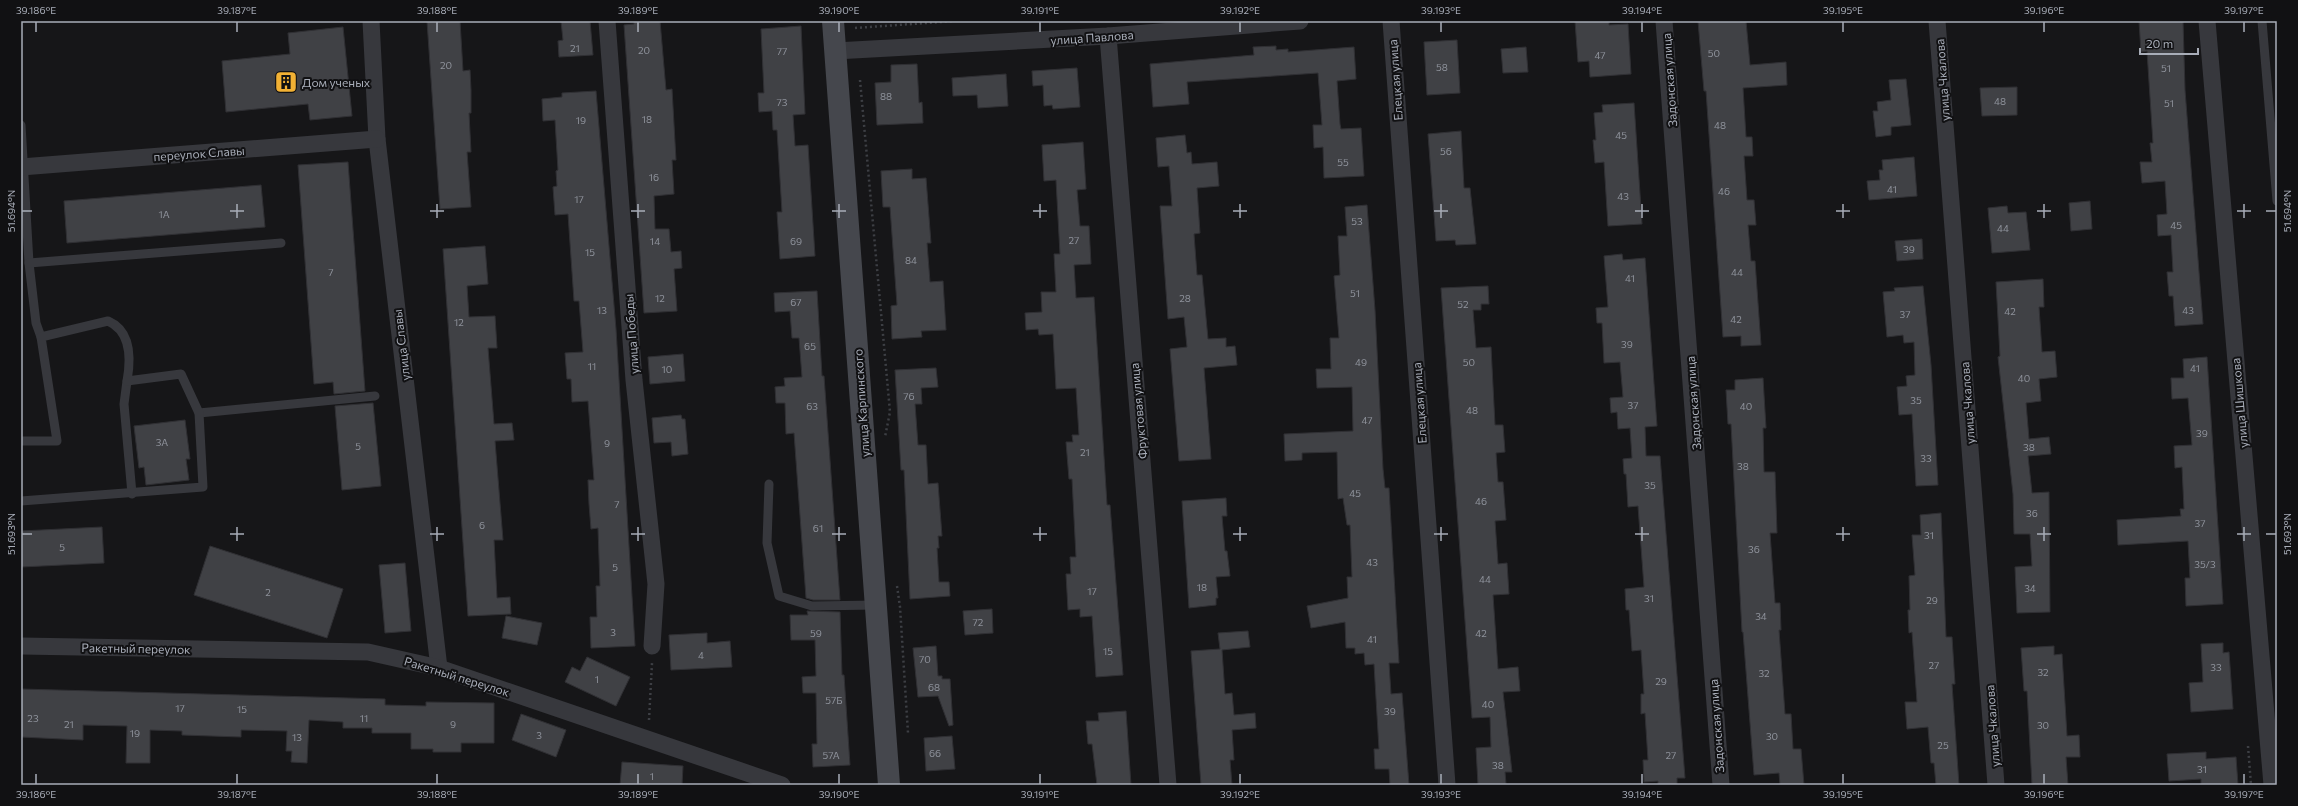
<svg xmlns="http://www.w3.org/2000/svg" width="2298" height="806" font-family="Commissioner,sans-serif">
  <style>
    .building { fill: #404145; stroke: #303034 }
    .lines { fill: none; stroke-linecap: round; stroke-linejoin: round }
    .path { stroke: #3d3f44; stroke-width: 2.5; stroke-dasharray: 2 3; stroke-linecap: butt }
    .lane { stroke: #37383d; stroke-width: 9 }
    .street { stroke: #37383d; stroke-width: 17 }
    .secondary { stroke: #45474d; stroke-width: 22 }
    .ticks { fill: none; stroke: #a8adb8; stroke-width: 1.5 }
    .labels { text-anchor: middle; dominant-baseline: central; stroke-width: 4; stroke-linejoin: round; paint-order: stroke }
    .number-label { font-size: 10px; fill: #8e929b }
    .street-label { font-size: 12px; fill: #a8adb8; stroke: #111113 }
    .poi-label { font-size: 12px; fill: #a8adb8; stroke: #111113; text-anchor: start }
    .neatline { fill: none; stroke: #a8adb8; stroke-width: 1.5 }
    .ticks-label { font-size: 10px; text-anchor: middle; fill: #a8adb8 }
  </style>
  <rect width="100%" height="100%" fill="#161618"/>
  <g class="building">
    <path d="M427 21H460L463 71 470 70 471 90V113H469L471 152H467L471 207 440 209Z"/>
    <path d="M561 21H590L593 55 559 57 558 41 563 40Z"/>
    <path d="M634 21H660L666 90 672 89 676 160H672L674 194 654 196 655 229H669L671 252 681 251 682 268 674 269 677 311 644 313 624 25 634 24Z"/>
    <path d="M1575 21H1609V25L1628 24 1631 74 1590 77 1589 61 1578 62Z"/>
    <path d="M1698 21H1746L1750 65 1786 62 1787 85 1743 88 1746 137H1752L1753 156H1744L1747 200H1754L1756 225H1748L1751 261H1755L1761 345 1741 346V336L1723 337 1706 91H1704Z"/>
    <path d="M2139 21H2183L2185 90 2203 324 2175 326 2173 296H2169L2167 272H2173L2171 235 2158 236 2157 215 2167 214 2165 181 2142 183 2140 162H2152L2150 143H2153L2147 51 2141 52Z"/>
    <path d="M801 26 805 114 793 115 795 146 808 145 815 256 780 259 777 212H782L777 130H773L772 111 759 112 758 93H764L761 29Z"/>
    <path d="M343 27 352 116 310 120 308 104 226 112 222 61 290 54 288 33Z"/>
    <path d="M1457 40 1460 93 1427 95 1424 42Z"/>
    <path d="M1276 46V50L1288 49V52L1354 47 1356 79 1337 81 1340 124 1341 129 1361 128 1364 176 1324 178 1323 147 1314 148 1313 125H1322L1318 73 1187 82 1189 104 1153 107 1150 64 1254 55 1253 47Z"/>
    <path d="M1526 47 1528 72 1503 73 1501 49Z"/>
    <path d="M917 64 919 103 922 102 923 123 877 125 875 83 891 82V65Z"/>
    <path d="M1077 68 1080 107 1053 109 1052 105 1044 106 1043 85 1033 86 1032 71Z"/>
    <path d="M1006 74 1008 106 978 108 977 95 953 96 952 78Z"/>
    <path d="M1906 79 1911 125 1891 127V135L1876 137 1873 111H1878L1877 102 1891 100 1889 80Z"/>
    <path d="M2017 87V115L1982 116 1980 88Z"/>
    <path d="M596 91 616 329 635 646 591 648 590 617H597L596 586H600L598 528 591 529 589 504 588 480H594L588 401 572 402 571 379H567L565 353 583 352 579 301H574L568 214 555 215 553 187 557 186 556 171 558 170 555 120 543 121 542 99 562 97V93Z"/>
    <path d="M1634 103 1642 224 1608 226 1604 162 1595 163 1593 140H1596L1594 113 1603 112 1602 105Z"/>
    <path d="M1461 131 1464 188H1470L1476 244 1456 245 1455 240 1436 241 1428 134Z"/>
    <path d="M1185 135 1187 153 1191 152 1192 164 1217 162 1219 186 1197 188 1200 233 1194 234 1197 275H1202L1208 339 1226 338V347L1235 346 1237 365 1204 368 1211 459 1179 461 1170 349 1187 347 1184 317 1168 319 1160 206H1172L1169 166 1158 167 1156 138Z"/>
    <path d="M1083 142 1086 189 1077 190 1080 226H1089L1091 264 1074 265 1076 298 1094 297 1107 505H1110L1123 675 1096 677 1092 616 1080 617V609L1068 610 1066 574H1071L1070 557H1076L1072 479H1069L1066 442H1073L1072 435H1079L1076 388 1056 389 1053 334 1039 335 1038 329 1026 330 1025 313 1042 312 1041 292H1056L1054 254H1060L1056 180 1044 181 1042 145Z"/>
    <path d="M1914 157 1917 196 1869 200 1867 181 1880 180 1879 170H1883L1882 160Z"/>
    <path d="M348 162 365 391 334 394 333 382 314 384 298 165Z"/>
    <path d="M912 169V179L926 178 931 243H927L930 282 943 281 946 330 921 331 922 337 892 339 891 306 897 305 890 207H883L881 171Z"/>
    <path d="M261 185 265 227 67 243 64 201Z"/>
    <path d="M2090 201 2092 229 2071 231 2069 203Z"/>
    <path d="M1367 205 1375 310 1383 469 1385 488H1389L1399 663H1389L1391 694 1402 693 1409 785H1390L1389 769H1375L1374 749H1379L1374 664 1365 665 1364 653 1355 654V648H1346L1345 622 1311 628 1307 606 1348 598 1347 577H1352L1350 525H1347L1343 498 1338 499 1337 452 1302 453V460L1285 461 1284 434 1353 431 1352 387 1317 388 1316 369H1331L1330 338H1339L1334 276 1340 275 1338 236H1347L1345 207Z"/>
    <path d="M2007 206 2008 213 2026 212 2030 250 1992 253 1988 208Z"/>
    <path d="M1922 239 1923 259 1897 261 1895 241Z"/>
    <path d="M485 246 488 284 467 286 469 317 495 316 497 348H488L494 424 512 423 514 440 495 441 503 540H494L497 598 510 597 511 614 468 616 443 249Z"/>
    <path d="M1622 254 1623 260 1645 258 1657 426 1645 427 1646 456H1660L1685 778H1677V785H1658V781L1644 782 1643 760H1648L1645 713 1641 714V694H1644L1641 650 1632 651 1629 610H1626L1625 589 1644 587 1638 506 1628 507 1626 474H1624L1623 459 1632 458 1630 428 1618 429 1617 412 1611 413 1610 398 1623 397 1620 362 1604 363 1602 323H1597L1596 308 1608 307 1604 256Z"/>
    <path d="M2043 279 2044 307H2039L2042 352 2055 351 2057 377 2039 379 2041 401 2026 403 2029 439 2049 437 2051 454 2028 456 2032 493 2049 492 2050 612 2017 613 2015 567 2032 566 2030 534H2014L2013 494 1998 357 2000 356 1996 282Z"/>
    <path d="M1488 286 1489 304H1481V310H1473L1476 348 1491 347 1495 425H1503L1505 452 1496 453 1498 482H1503L1506 520 1495 521 1498 564 1507 563 1509 594 1493 595 1498 669 1518 667 1520 691 1503 692 1512 772H1505L1506 784 1478 785 1476 748 1491 747 1490 717 1472 718 1441 288Z"/>
    <path d="M1923 286 1931 365 1938 485 1916 486 1912 414 1899 415 1897 387 1907 386 1906 376 1915 375 1914 342 1904 343 1903 335 1887 337 1883 292 1895 291 1894 288Z"/>
    <path d="M817 291 822 376H824L840 600H813L806 598 794 433 786 434 785 403H776L775 387 785 386 784 378 802 377 799 338H792L790 311 775 312 774 293Z"/>
    <path d="M683 354 685 381 650 384 648 357Z"/>
    <path d="M2207 357 2223 604 2186 606 2185 578H2190L2188 541 2118 545 2117 520 2181 516 2180 509H2184L2182 467 2175 468 2174 446 2192 445 2188 398 2172 399 2171 378H2184L2183 359Z"/>
    <path d="M936 368 938 387 921 388 922 404H915L918 445H926L928 484 938 483 942 536H938L939 548H937L939 582H949L950 596 910 599 904 470H901L895 370Z"/>
    <path d="M1763 378 1766 428H1763L1764 472H1775L1777 533H1770L1775 603H1780L1781 630H1779L1785 714H1791L1793 749H1801L1804 785H1780L1779 773 1754 775 1743 632H1742L1731 424H1728L1726 390H1735V380Z"/>
    <path d="M373 403 381 486 342 490 335 406Z"/>
    <path d="M681 415 682 419H685L688 454 672 456 671 442 654 443 652 418Z"/>
    <path d="M185 420 190 459H186L189 480 146 485 144 467 139 468 134 426Z"/>
    <path d="M1226 498 1227 516H1222L1225 551H1227L1230 576 1216 577 1218 598H1216V605L1189 608 1182 501Z"/>
    <path d="M1941 513 1946 637H1952L1955 684H1952L1959 785H1936L1934 763H1931L1928 727 1907 729 1905 702H1917L1912 632 1909 633 1908 610H1910L1909 576 1915 575 1912 535H1921L1920 515Z"/>
    <path d="M102 527 104 563 21 567V531Z"/>
    <path d="M210 546 343 589 327 638 194 595Z"/>
    <path d="M405 563 411 631 385 633 379 565Z"/>
    <path d="M992 609 993 633 965 635 963 611Z"/>
    <path d="M807 611 840 612 842 675H844L850 765 813 767 812 744H817L816 693H803L802 677 816 676 815 640H791L790 615H808Z"/>
    <path d="M506 616 542 623 537 645 502 638Z"/>
    <path d="M1248 631 1250 647 1222 650 1225 694 1232 693 1234 715 1255 713 1256 728 1232 730 1234 760H1230L1232 785H1201L1191 651 1220 649 1218 633Z"/>
    <path d="M707 633V643L730 641 732 667 671 670 669 635Z"/>
    <path d="M2223 643V653L2229 652 2233 709 2191 712 2189 683 2203 682 2201 644Z"/>
    <path d="M936 646 938 676H942V679H950L953 725 949 726 938 696 918 697 913 648Z"/>
    <path d="M2054 646V655L2062 654 2067 736 2079 735 2080 757H2066L2068 785H2032L2027 691H2024L2021 648Z"/>
    <path d="M587 657 630 677 616 706 565 682 572 667 580 671Z"/>
    <path d="M21 689 385 699V705L426 706V702L494 703V743H461V752H433V749H411V733H372V728H343V722L309 720 307 763 291 762 292 751H286L287 731 241 730V737L182 735V731L150 730V763H126L127 726 83 725V740L21 737Z"/>
    <path d="M1126 711 1131 785H1097L1092 744H1088L1086 721H1099L1098 713Z"/>
    <path d="M521 714 566 730 556 757 512 740Z"/>
    <path d="M952 736 955 769 926 771 924 738Z"/>
    <path d="M2206 752V759L2236 757 2238 785H2201V779L2169 781 2167 754Z"/>
    <path d="M622 762 683 766 682 785H620Z"/>
  </g>
  <g class="lines">
    <g class="path">
      <path d="M855 28 955 21"/>
      <path d="M860 80 890 412 885 437"/>
      <path d="M897 586 900 607 908 733"/>
      <path d="M649 720 652 663"/>
      <path d="M2248 746 2251 785"/>
    </g>
    <g class="lane">
      <path d="M2262 21 2277 201"/>
      <path d="M21 125 29 263 36 323 41 337"/>
      <path d="M29 263 281 243"/>
      <path d="M127 381 124 404 132 494"/>
      <path d="M199 413 375 396"/>
      <path d="M21 441H57L41 337 108 321C131 331 131 359 127 381L181 374 199 413 203 487 21 501"/>
      <path d="M769 484 767 543 779 596 812 606 876 605"/>
    </g>
    <g class="street">
      <path d="M371 21 377 139 439 668"/>
      <path d="M607 21 634 380 656 584 652 646"/>
      <path d="M1391 21 1447 785"/>
      <path d="M1664 21 1721 785"/>
      <path d="M1937 21 1996 785"/>
      <path d="M2207 21 2272 785"/>
      <path d="M1108 36 1168 785"/>
      <path d="M835 51 1108 36 1300 21"/>
      <path d="M21 167 377 139"/>
      <path d="M21 646 368 652 439 668 782 785"/>
    </g>
    <path class="secondary" d="M833 21 889 785"/>
  </g>
  <path class="ticks" d="M36 22V32M237 22V32M437 22V32M638 22V32M839 22V32M1040 22V32M1240 22V32M1441 22V32M1642 22V32M1843 22V32M2044 22V32M2244 22V32M237 204V218M437 204V218M638 204V218M839 204V218M1040 204V218M1240 204V218M1441 204V218M1642 204V218M1843 204V218M2044 204V218M2244 204V218M22 211H32M230 211H244M430 211H444M631 211H645M832 211H846M1033 211H1047M1233 211H1247M1434 211H1448M1635 211H1649M1836 211H1850M2037 211H2051M2237 211H2251M2266 211H2276M237 527V541M437 527V541M638 527V541M839 527V541M1040 527V541M1240 527V541M1441 527V541M1642 527V541M1843 527V541M2044 527V541M2244 527V541M22 534H32M230 534H244M430 534H444M631 534H645M832 534H846M1033 534H1047M1233 534H1247M1434 534H1448M1635 534H1649M1836 534H1850M2037 534H2051M2237 534H2251M2266 534H2276M36 774V784M237 774V784M437 774V784M638 774V784M839 774V784M1040 774V784M1240 774V784M1441 774V784M1642 774V784M1843 774V784M2044 774V784M2244 774V784"/>
  <defs>
    <g id="building-square" transform="scale(1.15)"><rect x="-9" y="-9" width="18" height="18" rx="4" fill="#f2b134" stroke="#111113"/><path d="M-4-6H4V6H1V3H-1V6H-4ZM-2.5-4.3h1.7v1.8h-1.7ZM.8-4.3h1.7v1.8H.8ZM-2.5-1h1.7V.8h-1.7ZM.8-1h1.7V.8H.8Z" fill="#111"/></g>
  </defs>
  <g fill-rule="evenodd">
    <use href="#building-square" x="286" y="82"/>
  </g>
  <g class="labels">
    <g class="number-label">
      <text x="575" y="48">21</text>
      <text x="644" y="50">20</text>
      <text x="782" y="51">77</text>
      <text x="1714" y="53">50</text>
      <text x="1600" y="55">47</text>
      <text x="446" y="65">20</text>
      <text x="1442" y="67">58</text>
      <text x="2166" y="68">51</text>
      <text x="886" y="96">88</text>
      <text x="2000" y="101">48</text>
      <text x="782" y="102">73</text>
      <text x="2169" y="103">51</text>
      <text x="647" y="119">18</text>
      <text x="581" y="120">19</text>
      <text x="1720" y="125">48</text>
      <text x="1621" y="135">45</text>
      <text x="1446" y="151">56</text>
      <text x="1343" y="162">55</text>
      <text x="654" y="177">16</text>
      <text x="1892" y="189">41</text>
      <text x="1724" y="191">46</text>
      <text x="1623" y="196">43</text>
      <text x="579" y="199">17</text>
      <text x="164" y="214">1А</text>
      <text x="1357" y="221">53</text>
      <text x="2176" y="225">45</text>
      <text x="2003" y="228">44</text>
      <text x="1074" y="240">27</text>
      <text x="655" y="241">14</text>
      <text x="796" y="241">69</text>
      <text x="1909" y="249">39</text>
      <text x="590" y="252">15</text>
      <text x="911" y="260">84</text>
      <text x="331" y="272">7</text>
      <text x="1737" y="272">44</text>
      <text x="1630" y="278">41</text>
      <text x="1355" y="293">51</text>
      <text x="660" y="298">12</text>
      <text x="1185" y="298">28</text>
      <text x="796" y="302">67</text>
      <text x="1463" y="304">52</text>
      <text x="602" y="310">13</text>
      <text x="2188" y="310">43</text>
      <text x="2010" y="311">42</text>
      <text x="1905" y="314">37</text>
      <text x="1736" y="319">42</text>
      <text x="459" y="322">12</text>
      <text x="1627" y="344">39</text>
      <text x="810" y="346">65</text>
      <text x="1361" y="362">49</text>
      <text x="1469" y="362">50</text>
      <text x="592" y="366">11</text>
      <text x="2195" y="368">41</text>
      <text x="667" y="369">10</text>
      <text x="2024" y="378">40</text>
      <text x="909" y="396">76</text>
      <text x="1916" y="400">35</text>
      <text x="1633" y="405">37</text>
      <text x="812" y="406">63</text>
      <text x="1746" y="406">40</text>
      <text x="1472" y="410">48</text>
      <text x="1367" y="420">47</text>
      <text x="2202" y="433">39</text>
      <text x="162" y="442">3А</text>
      <text x="607" y="443">9</text>
      <text x="358" y="446">5</text>
      <text x="2029" y="447">38</text>
      <text x="1085" y="452">21</text>
      <text x="1926" y="458">33</text>
      <text x="1743" y="466">38</text>
      <text x="1650" y="485">35</text>
      <text x="1355" y="493">45</text>
      <text x="1481" y="501">46</text>
      <text x="617" y="504">7</text>
      <text x="2032" y="513">36</text>
      <text x="2200" y="523">37</text>
      <text x="482" y="525">6</text>
      <text x="818" y="528">61</text>
      <text x="1929" y="535">31</text>
      <text x="62" y="547">5</text>
      <text x="1754" y="549">36</text>
      <text x="1372" y="562">43</text>
      <text x="2205" y="564">35/3</text>
      <text x="615" y="567">5</text>
      <text x="1485" y="579">44</text>
      <text x="1202" y="587">18</text>
      <text x="2030" y="588">34</text>
      <text x="1092" y="591">17</text>
      <text x="268" y="592">2</text>
      <text x="1649" y="598">31</text>
      <text x="1932" y="600">29</text>
      <text x="1761" y="616">34</text>
      <text x="978" y="622">72</text>
      <text x="613" y="632">3</text>
      <text x="816" y="633">59</text>
      <text x="1481" y="633">42</text>
      <text x="1372" y="639">41</text>
      <text x="1108" y="651">15</text>
      <text x="701" y="655">4</text>
      <text x="925" y="659">70</text>
      <text x="1934" y="665">27</text>
      <text x="2216" y="667">33</text>
      <text x="2043" y="672">32</text>
      <text x="1764" y="673">32</text>
      <text x="597" y="679">1</text>
      <text x="1661" y="681">29</text>
      <text x="934" y="687">68</text>
      <text x="834" y="700">57Б</text>
      <text x="1488" y="704">40</text>
      <text x="180" y="708">17</text>
      <text x="242" y="709">15</text>
      <text x="1390" y="711">39</text>
      <text x="33" y="718">23</text>
      <text x="364" y="718">11</text>
      <text x="69" y="724">21</text>
      <text x="453" y="724">9</text>
      <text x="2043" y="725">30</text>
      <text x="135" y="733">19</text>
      <text x="539" y="735">3</text>
      <text x="1772" y="736">30</text>
      <text x="297" y="737">13</text>
      <text x="1943" y="745">25</text>
      <text x="935" y="753">66</text>
      <text x="831" y="755">57А</text>
      <text x="1671" y="755">27</text>
      <text x="1498" y="765">38</text>
      <text x="2202" y="769">31</text>
      <text x="652" y="776">1</text>
    </g>
    <g class="street-label">
      <text transform="translate(1092 37) rotate(-4)">улица Павлова</text>
      <text transform="translate(1395 80) rotate(-94)">Елецкая улица</text>
      <text transform="translate(1669 80) rotate(-94)">Задонская улица</text>
      <text transform="translate(1942 80) rotate(-94)">улица Чкалова</text>
      <text transform="translate(199 153) rotate(-4)">переулок Славы</text>
      <text transform="translate(631 334) rotate(-94)">улица Победы</text>
      <text transform="translate(401 345) rotate(-97)">улица Славы</text>
      <text transform="translate(861 403) rotate(-94)">улица Карпинского</text>
      <text transform="translate(1419 403) rotate(-94)">Елецкая улица</text>
      <text transform="translate(1693 403) rotate(-94)">Задонская улица</text>
      <text transform="translate(1967 403) rotate(-94)">улица Чкалова</text>
      <text transform="translate(2239 403) rotate(-95)">улица Шишкова</text>
      <text transform="translate(1138 411) rotate(-95)">Фруктовая улица</text>
      <text transform="translate(136 648) rotate(1)">Ракетный переулок</text>
      <text transform="translate(457 676) rotate(17)">Ракетный переулок</text>
      <text transform="translate(1716 726) rotate(-94)">Задонская улица</text>
      <text transform="translate(1992 726) rotate(-94)">улица Чкалова</text>
    </g>
    <g class="poi-label">
      <text x="302" y="82">Дом ученых</text>
    </g>
  </g>
  <rect width="2298" height="806" fill="none" stroke="#111113" stroke-width="44"/>
  <path d="M2140 48v6h58v-6" fill="none" stroke="#a8adb8" stroke-width="2"/>
  <text x="2146" y="48" font-size="12" fill="#a8adb8" stroke="#111113" stroke-width="3" paint-order="stroke">20 m</text>
  <rect x="22" y="22" width="2254" height="762" class="neatline"/>
  <g class="ticks-label">
    <text x="36" y="14">39.186°E</text>
    <text x="237" y="14">39.187°E</text>
    <text x="437" y="14">39.188°E</text>
    <text x="638" y="14">39.189°E</text>
    <text x="839" y="14">39.190°E</text>
    <text x="1040" y="14">39.191°E</text>
    <text x="1240" y="14">39.192°E</text>
    <text x="1441" y="14">39.193°E</text>
    <text x="1642" y="14">39.194°E</text>
    <text x="1843" y="14">39.195°E</text>
    <text x="2044" y="14">39.196°E</text>
    <text x="2244" y="14">39.197°E</text>
    <text transform="translate(11 211) rotate(-90)" y="4">51.694°N</text>
    <text transform="translate(2287 211) rotate(-90)" y="4">51.694°N</text>
    <text transform="translate(11 534) rotate(-90)" y="4">51.693°N</text>
    <text transform="translate(2287 534) rotate(-90)" y="4">51.693°N</text>
    <text x="36" y="798">39.186°E</text>
    <text x="237" y="798">39.187°E</text>
    <text x="437" y="798">39.188°E</text>
    <text x="638" y="798">39.189°E</text>
    <text x="839" y="798">39.190°E</text>
    <text x="1040" y="798">39.191°E</text>
    <text x="1240" y="798">39.192°E</text>
    <text x="1441" y="798">39.193°E</text>
    <text x="1642" y="798">39.194°E</text>
    <text x="1843" y="798">39.195°E</text>
    <text x="2044" y="798">39.196°E</text>
    <text x="2244" y="798">39.197°E</text>
  </g>
</svg>
